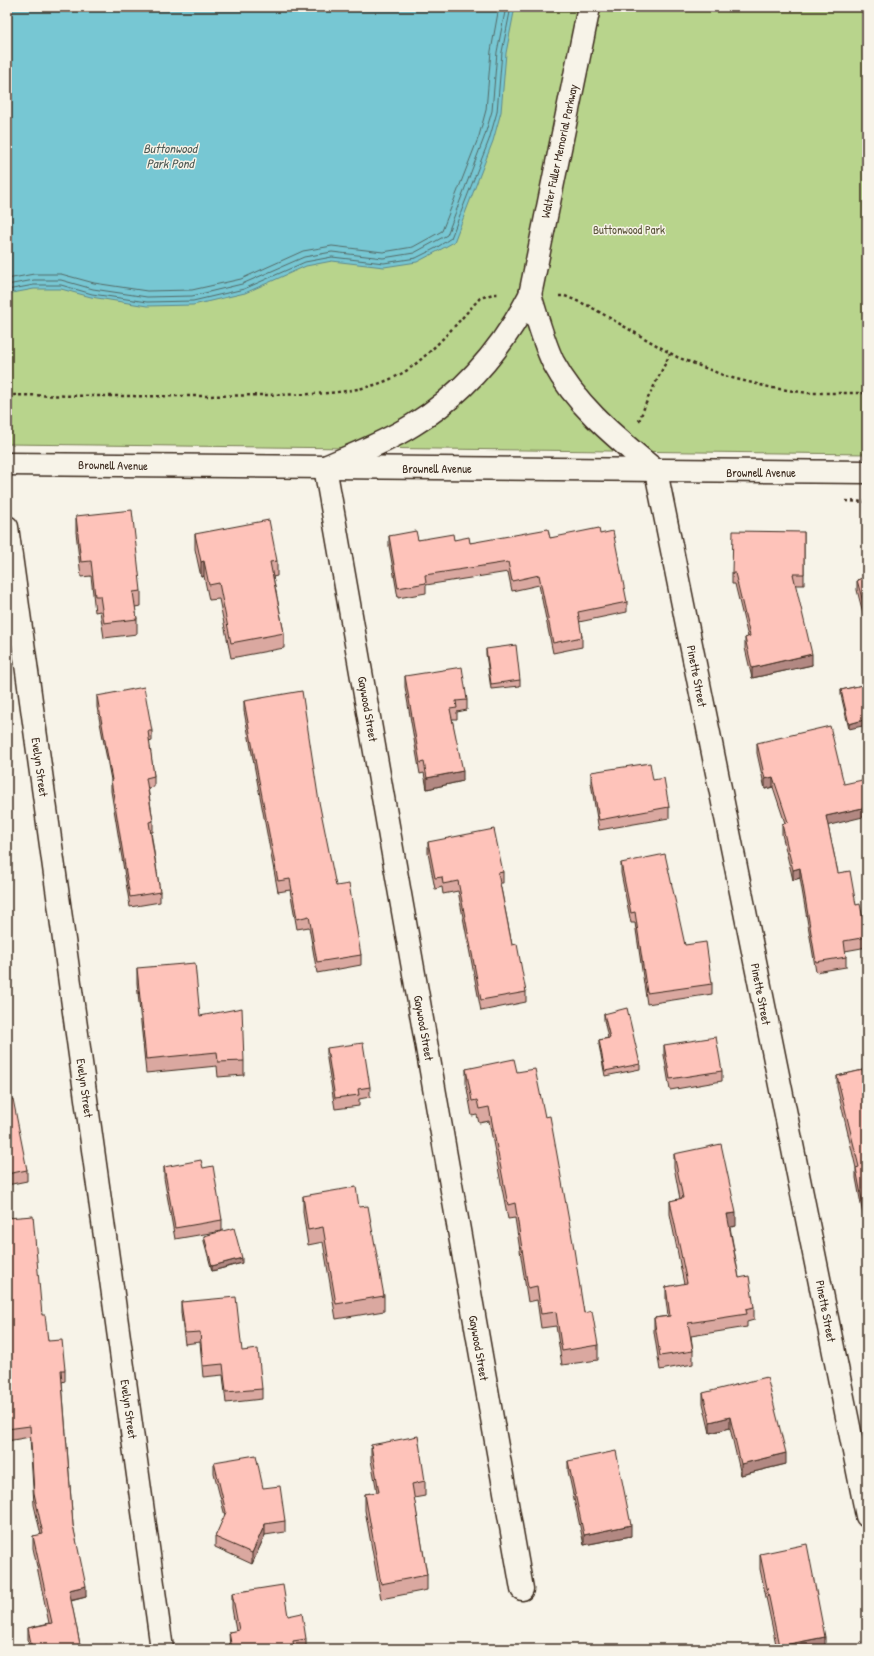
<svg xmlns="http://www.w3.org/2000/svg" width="874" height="1656" font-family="'Patrick Hand',sans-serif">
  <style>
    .green { fill: #b8d48c; stroke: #7a7f55 }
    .water { fill: #77c7d3; stroke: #5f888b }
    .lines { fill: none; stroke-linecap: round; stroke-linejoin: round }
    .shore { stroke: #536966; stroke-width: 1 }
    .minor-casing { stroke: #3b2a1e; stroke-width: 25 }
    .tertiary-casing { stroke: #3b2a1e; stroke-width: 25 }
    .secondary-casing { stroke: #3b2a1e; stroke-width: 25 }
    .path { stroke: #3b2a1e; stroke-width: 2.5; stroke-dasharray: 3 3; stroke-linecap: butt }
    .minor { stroke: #f7f3e8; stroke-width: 22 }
    .tertiary { stroke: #f7f3e8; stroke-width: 22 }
    .secondary { stroke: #f7f3e8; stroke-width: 22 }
    .wall { fill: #daa8a0; stroke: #3b2a1e }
    .shaded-wall { fill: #b28882; stroke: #3b2a1e }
    .building { fill: #fec3ba; stroke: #3b2a1e }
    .labels { text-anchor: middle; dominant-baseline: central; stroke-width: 3; stroke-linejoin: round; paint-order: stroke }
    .street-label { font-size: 12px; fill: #3b2a1e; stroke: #f7f3e8 }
    .park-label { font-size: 12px; fill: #5a543a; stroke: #f7f3e8 }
    .water-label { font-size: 13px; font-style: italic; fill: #4d5954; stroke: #f7f3e8 }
  </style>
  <rect width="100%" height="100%" fill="#f7f3e8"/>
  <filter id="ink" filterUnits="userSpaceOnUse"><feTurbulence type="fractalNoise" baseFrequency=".025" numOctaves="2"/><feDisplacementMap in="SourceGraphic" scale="8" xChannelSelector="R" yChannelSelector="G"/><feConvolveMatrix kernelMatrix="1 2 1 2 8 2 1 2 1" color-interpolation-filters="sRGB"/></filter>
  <g filter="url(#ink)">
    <path class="green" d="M7 7H867V454L7 444Z"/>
    <path class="water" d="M7 7H515L506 53 501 112 493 141 454 242 438 251 417 262 384 267 332 261 306 266 245 293 193 305 147 306 91 297 61 289H34L7 294Z"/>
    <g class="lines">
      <g class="shore">
        <path d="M7 279 34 274H61L94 283 147 291 192 290 241 279 303 251 332 246 383 252 413 247 442 231 479 136 486 110 491 51 499 7"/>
        <path d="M7 285 34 280H61L93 289 147 297 192 296 242 284 304 257 332 252 383 258 414 253 447 235 484 138 492 111 497 52 506 7"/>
        <path d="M7 290 34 285H61L92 294 147 302 193 301 244 289 305 262 332 257 384 263 416 258 436 248 451 238 489 140 497 112 502 52 511 7"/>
      </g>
      <g class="minor-casing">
        <g id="minor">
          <path d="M325 467 522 1589"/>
          <path d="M656 471 867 1516"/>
          <path d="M7 527 162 1649"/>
        </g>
      </g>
      <g class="tertiary-casing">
        <g id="tertiary">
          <path d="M530 295C537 317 543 341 553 362 577 407 618 439 656 471"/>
          <path d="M325 467C355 454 386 442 413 425 465 393 502 349 530 295L589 7"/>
        </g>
      </g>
      <g class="secondary-casing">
        <path id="secondary" d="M7 464 867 472"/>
      </g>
      <g class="path">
        <path d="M559 296H565L589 306 677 357 728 377 773 388 808 393H867"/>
        <path d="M7 395C93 396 178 397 264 395 307 394 358 396 397 376 424 363 459 321 480 298L493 294H500"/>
        <path d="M639 421 648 398 670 354"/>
        <path d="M846 501 867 502"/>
      </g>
      <use href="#minor" class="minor"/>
      <use href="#tertiary" class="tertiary"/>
      <use href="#secondary" class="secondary"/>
    </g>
    <g class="wall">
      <path d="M76 516 141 591V606L135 607 137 619V634L104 638 100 611 95 612 91 576 81 577 76 532Z"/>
      <path d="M804 532V585H795L812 665 752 678 745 648V638L748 637 735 584H732V573Z"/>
      <path d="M195 534 277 561V576L273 577 284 633V648L231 658 219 599 209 600 204 576 201 577 195 549Z"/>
      <path d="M600 534 627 602V612L579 622 582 637V647L553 653 539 585 512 591 508 572 426 585V593L398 598 389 546V536L418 540H454L470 543 550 538Z"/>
      <path d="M867 562V628L857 590V580L864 578 863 574V563Z"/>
      <path d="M486 649 520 680V686L491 689 486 654Z"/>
      <path d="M405 676 467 700V710L457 712V719H452L463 781 427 789 424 773 420 774 405 687Z"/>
      <path d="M867 684 849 729 841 695V690Z"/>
      <path d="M97 696 152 731V741L149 742 154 776V787L148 788 153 821V832H151L160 892V902L130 907 111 791V780L97 707Z"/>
      <path d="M244 701 336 886 361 955V965L317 973 309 927 297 929 290 890 278 892 244 711Z"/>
      <path d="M757 743 828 826 838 873 856 905 867 937V947L845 951 846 957V967L816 972 800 878 793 880 782 834V824L785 823 773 787 765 789 757 753Z"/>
      <path d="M591 772 669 807V818L599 830 591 783Z"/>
      <path d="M428 842 503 872V883H500L512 945 526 992V1002L481 1011 458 891 443 894 442 887 435 889 428 853Z"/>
      <path d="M621 863 685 945 712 984V994L647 1004 635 923H631L621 873Z"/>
      <path d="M7 950 10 980V989L7 990Z"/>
      <path d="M137 968 200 1016 244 1061V1075L218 1077 217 1066 146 1073 137 983Z"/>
      <path d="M604 1014 640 1064V1069L605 1076 599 1045V1040L608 1038 604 1020Z"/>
      <path d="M664 1045 722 1071V1081L670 1090 664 1055Z"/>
      <path d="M327 1048 370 1087V1097L359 1099V1106L335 1109 327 1059Z"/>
      <path d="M466 1069 517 1072 545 1117 584 1313 598 1345V1360L562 1365 556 1326 541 1328 537 1300 528 1302 515 1218 508 1219 489 1121 479 1123 477 1115 472 1116 466 1083Z"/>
      <path d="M867 1069V1231H866L856 1178V1168L837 1087V1076Z"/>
      <path d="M7 1100 27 1170V1181L7 1185Z"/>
      <path d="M674 1154 736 1226 730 1227 739 1278 754 1307V1320L747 1322V1327L691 1336 693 1351V1364L660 1370 654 1332V1318L668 1316 666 1300V1287L684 1284 670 1214V1201L680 1199 674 1167Z"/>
      <path d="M164 1167 203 1168 222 1220V1231L175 1239 164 1178Z"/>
      <path d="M303 1196 384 1296V1311L336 1319 323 1242 308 1245 303 1212Z"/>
      <path d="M7 1218 42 1315 48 1341 65 1370V1381L62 1382 73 1525 86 1597 71 1601 81 1649H30L28 1639V1628L49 1623 33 1548V1536L41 1535 34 1505 30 1437 7 1441Z"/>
      <path d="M204 1236 242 1263 212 1271 204 1241Z"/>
      <path d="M181 1302 242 1351 262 1389V1399L226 1403 223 1375 203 1377 200 1342 185 1344 181 1313Z"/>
      <path d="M703 1393 786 1464 741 1475 730 1428 710 1433 703 1403Z"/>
      <path d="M371 1445 425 1481V1496L414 1498 427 1575V1590L381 1599 365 1510V1494L377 1492 371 1460Z"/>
      <path d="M568 1461 631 1536 584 1545 568 1471Z"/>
      <path d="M214 1462 263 1488 285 1521V1532L265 1535 252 1564 215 1547V1537L225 1516 214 1473Z"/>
      <path d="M760 1554 825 1649H777L760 1569Z"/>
      <path d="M232 1593 288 1616 306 1639V1649H230L229 1632 236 1631 232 1608Z"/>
    </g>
    <g class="shaded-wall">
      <path d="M204 561V576L201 577V562Z"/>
      <path d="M812 654V665L752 678V668Z"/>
      <path d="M867 719V725L849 729V724Z"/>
      <path d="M463 771V781L427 789V778Z"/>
      <path d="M773 777V787L765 789V779Z"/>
      <path d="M867 807V816L826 826V816Z"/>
      <path d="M800 868V878L793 880V870Z"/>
      <path d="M736 1213V1226L727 1228V1214Z"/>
      <path d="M242 1258V1263L212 1271V1266Z"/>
      <path d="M730 1417V1428L710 1433V1422Z"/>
      <path d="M786 1453V1464L741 1475V1464Z"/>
      <path d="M265 1524V1535L252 1564V1553Z"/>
      <path d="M631 1525V1536L584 1545V1535Z"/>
      <path d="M86 1586V1597L69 1601V1590Z"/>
      <path d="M825 1637V1649H779V1646Z"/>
    </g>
    <g class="building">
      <path d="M132 510 141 591 133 592 137 619 104 623 100 596H95L91 561 81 562 76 516Z"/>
      <path d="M269 520 277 561 270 562 284 633 231 643 219 583 209 585 204 561 201 562 195 534Z"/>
      <path d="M599 528 600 534 613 531 627 602 578 612 582 637 553 643 539 575 512 581 508 562 425 575 426 583 398 588 389 536 416 531 418 540 453 534 454 540 469 537 470 543 548 529 550 538Z"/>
      <path d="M733 531 804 532V574H793L812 654 752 668 745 638 750 636 735 573H732Z"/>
      <path d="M867 562V617L857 580 866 577 863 563Z"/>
      <path d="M516 645 520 680 491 684 486 649Z"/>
      <path d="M462 667 467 700 456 701 457 708 450 709 463 771 427 778 424 762 420 763 405 676Z"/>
      <path d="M867 684V719L849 724 841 690Z"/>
      <path d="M144 687 152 731H148L154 776 146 778 153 821 149 822 160 892 130 897 111 780H112L97 696Z"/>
      <path d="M302 691 319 802 336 886 349 884 361 955 317 962 309 916 297 919 290 879 278 881 244 701Z"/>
      <path d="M830 726 844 784 867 779V807L826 816 838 873 850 871 856 905 860 904 867 937 844 941 846 957 816 962 800 868 793 870 782 824 788 822 773 777 765 779 757 743Z"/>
      <path d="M650 763 653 780 664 778 669 807 599 820 591 772Z"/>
      <path d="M494 829 503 872 498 873 512 945 517 944 526 992 481 1000 458 881 443 884 442 877 435 878 428 842Z"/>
      <path d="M665 854 685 945 706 942 712 984 647 993 635 912 631 913 621 863Z"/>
      <path d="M7 950 10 980H7Z"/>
      <path d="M195 963 200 1016 242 1008 244 1061 218 1062 217 1052 146 1059 137 968Z"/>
      <path d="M627 1008 640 1064 605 1071 599 1040 610 1038 604 1014Z"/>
      <path d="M716 1037 722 1071 670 1079 664 1045Z"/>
      <path d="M363 1043 370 1087 358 1089 359 1095 335 1098 327 1048Z"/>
      <path d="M514 1059 517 1072 535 1069 545 1117 550 1116 573 1243 584 1313 592 1311 598 1345 562 1351 556 1312 541 1314 537 1286 528 1288 515 1203 508 1205 489 1107 479 1109 477 1100 472 1101 466 1069Z"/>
      <path d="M867 1069V1221H866L856 1168 859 1167 837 1076Z"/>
      <path d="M13 1099 27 1170 7 1174V1100Z"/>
      <path d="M721 1144 736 1213 727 1214 739 1278 749 1276 754 1307 746 1309 747 1314 688 1323 693 1351 660 1356 654 1318 670 1316 666 1287 687 1283 670 1201 683 1198 674 1154Z"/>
      <path d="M201 1160 203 1168 213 1166 222 1220 175 1228 164 1167Z"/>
      <path d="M356 1187 359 1207 368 1206 384 1296 336 1304 323 1227 308 1230 303 1196Z"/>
      <path d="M33 1216 42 1315H45L48 1341 62 1340 65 1370H61L73 1525 86 1586 69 1590 81 1649H32L28 1628 52 1623 33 1536 43 1534 34 1493 30 1426 7 1429V1218Z"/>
      <path d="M234 1228 242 1258 212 1266 204 1236Z"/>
      <path d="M236 1297 242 1351 258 1349 262 1389 226 1392 223 1364 203 1366 200 1332 185 1333 181 1302Z"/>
      <path d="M767 1377 786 1453 741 1464 730 1417 710 1422 703 1393Z"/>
      <path d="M418 1436 425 1481 412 1484 427 1575 381 1584 365 1494 379 1492 371 1445Z"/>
      <path d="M616 1451 631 1525 584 1535 568 1461Z"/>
      <path d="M256 1455 263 1488 280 1486 285 1521 265 1524 252 1553 215 1537 226 1512 214 1462Z"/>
      <path d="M807 1544 825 1637 779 1646 760 1554Z"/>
      <path d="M283 1585 288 1616 302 1613 306 1639 293 1641 294 1649H232L229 1632 239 1630 232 1593Z"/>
      <path d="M107 1645 108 1649H87Z"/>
    </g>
  </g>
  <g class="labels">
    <g class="street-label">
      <text transform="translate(559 151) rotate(-78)">Walter Fuller Memorial Parkway</text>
      <text transform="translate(113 465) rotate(1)">Brownell Avenue</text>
      <text x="437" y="468">Brownell Avenue</text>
      <text x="761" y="472">Brownell Avenue</text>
      <text transform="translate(697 676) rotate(79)">Pinette Street</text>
      <text transform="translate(368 709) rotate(80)">Gaywood Street</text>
      <text transform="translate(40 767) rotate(82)">Evelyn Street</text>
      <text transform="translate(761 994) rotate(79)">Pinette Street</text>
      <text transform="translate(424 1028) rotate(80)">Gaywood Street</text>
      <text transform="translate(85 1088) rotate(82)">Evelyn Street</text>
      <text transform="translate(826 1311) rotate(79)">Pinette Street</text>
      <text transform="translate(479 1348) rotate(80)">Gaywood Street</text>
      <text transform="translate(129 1409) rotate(82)">Evelyn Street</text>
    </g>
    <g class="park-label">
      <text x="629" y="229">Buttonwood Park</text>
    </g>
    <g class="water-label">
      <text x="170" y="148">Buttonwood<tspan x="170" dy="15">Park Pond</tspan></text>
    </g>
  </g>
  <rect width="874" height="1656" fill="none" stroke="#f7f3e8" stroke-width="24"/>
  <rect x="12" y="12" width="850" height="1632" fill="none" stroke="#3b2a1e" stroke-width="1.5" filter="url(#ink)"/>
</svg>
